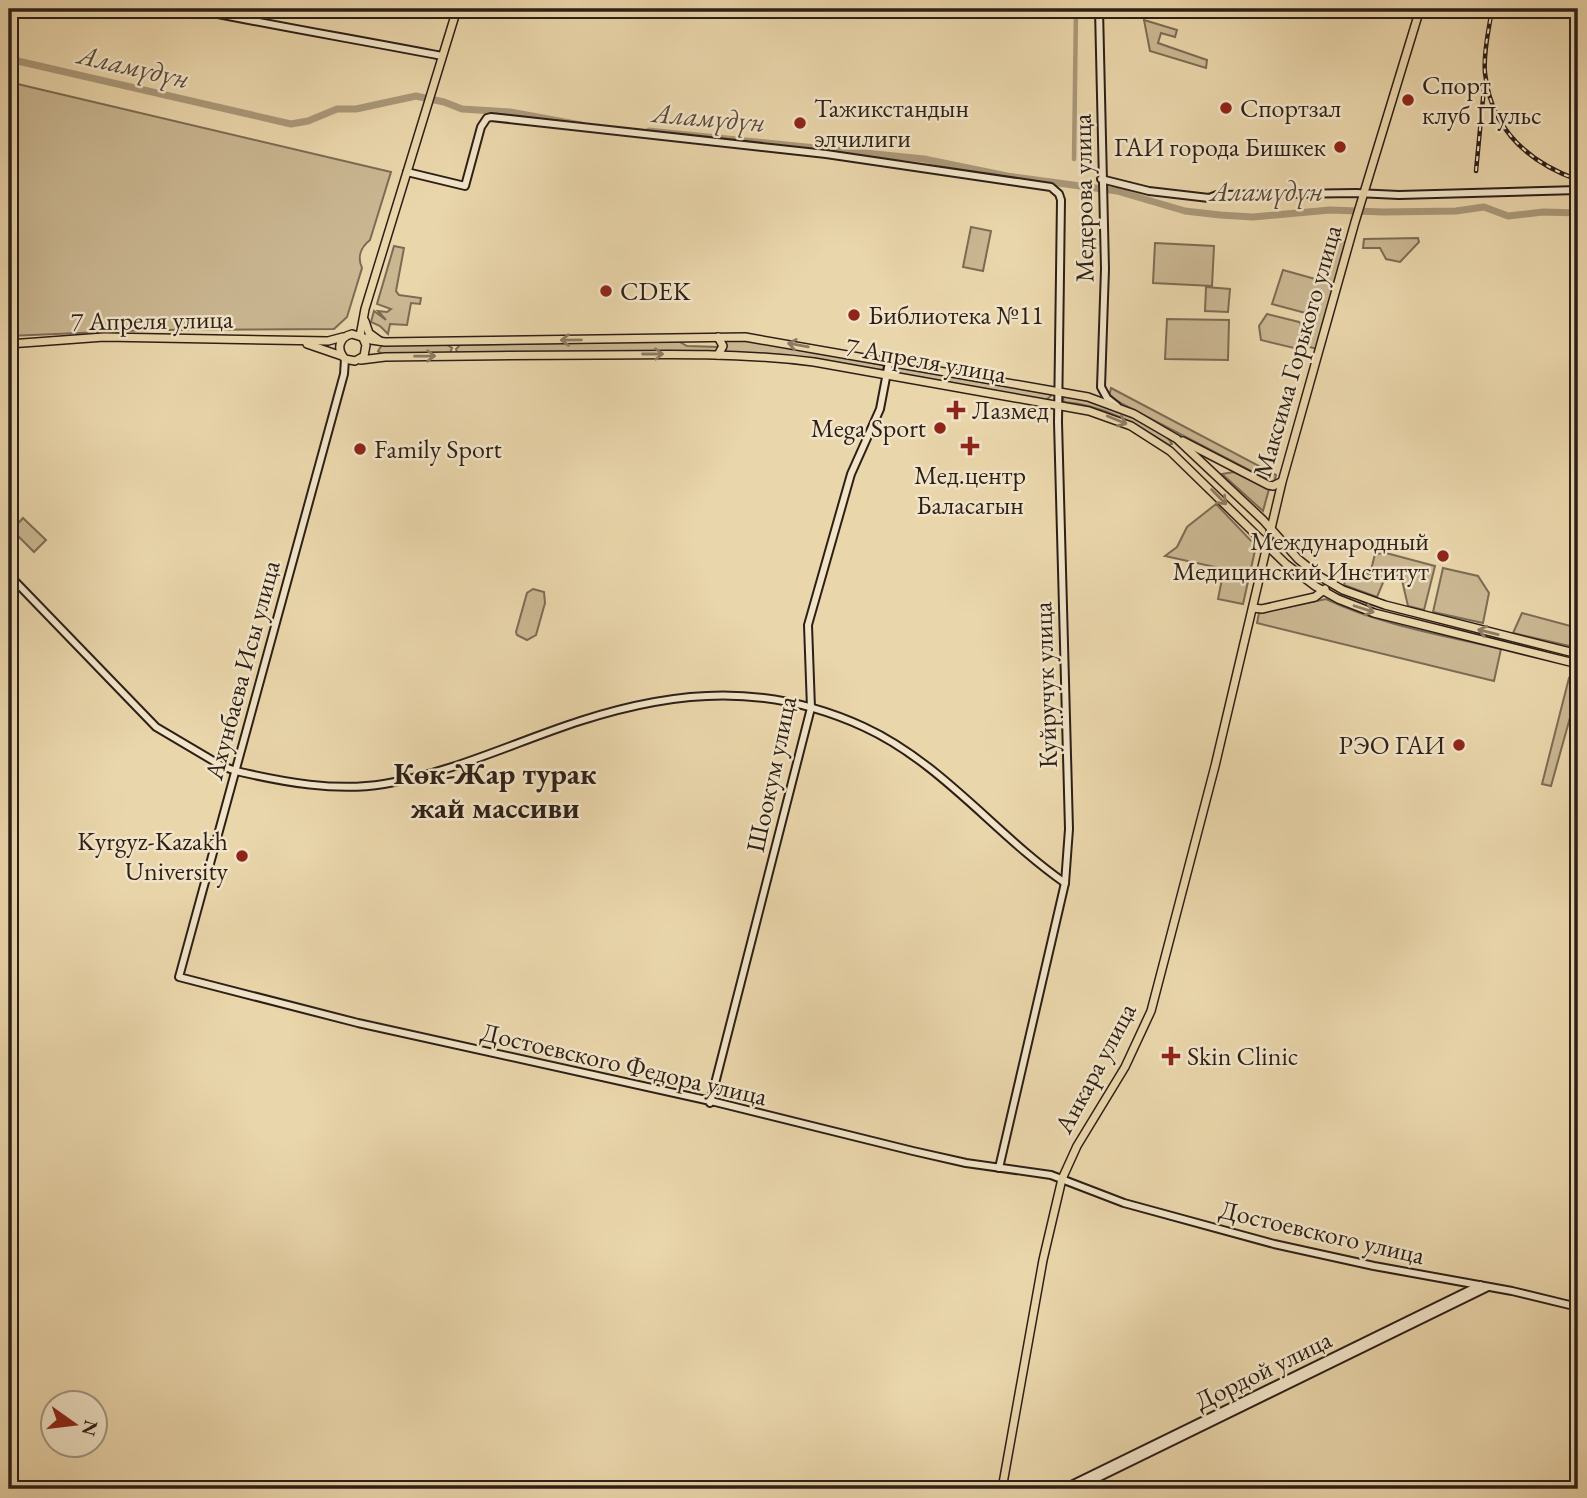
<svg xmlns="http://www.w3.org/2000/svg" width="1587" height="1498" font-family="'EB Garamond',serif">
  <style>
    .green { fill: #cab792; stroke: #7c6b54; stroke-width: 2 }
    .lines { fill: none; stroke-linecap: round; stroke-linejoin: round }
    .canal { stroke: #aa9879; stroke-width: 4.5 }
    .river { stroke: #aa9879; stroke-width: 7 }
    .secondary-casing { stroke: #2d1f17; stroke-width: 10 }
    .primary-casing { stroke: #2d1f17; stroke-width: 10 }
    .secondary { stroke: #f1e4c8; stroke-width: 6 }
    .primary { stroke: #ead6ab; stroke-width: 7 }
    .rail-casing { stroke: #2d1f17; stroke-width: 4.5 }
    .rail { stroke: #f1e4c8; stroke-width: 2; stroke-dasharray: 5; stroke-linecap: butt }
    .oneway { stroke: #8c7a61 }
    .poi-dot { fill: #8f2418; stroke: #f1e4c8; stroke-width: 2.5 }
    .labels { text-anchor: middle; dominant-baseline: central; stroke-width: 5; stroke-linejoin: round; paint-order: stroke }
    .poi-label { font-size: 26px; fill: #2d1f17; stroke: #f1e4c8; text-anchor: start }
    .street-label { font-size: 26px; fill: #2d1f17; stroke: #f1e4c8 }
    .water-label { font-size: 28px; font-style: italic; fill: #594939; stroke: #f1e4c8 }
    .quarter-label { font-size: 30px; font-weight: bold; fill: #2d1f17; stroke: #f1e4c8 }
  </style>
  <rect width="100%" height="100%" fill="#ead6ab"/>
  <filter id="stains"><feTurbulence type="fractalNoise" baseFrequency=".00286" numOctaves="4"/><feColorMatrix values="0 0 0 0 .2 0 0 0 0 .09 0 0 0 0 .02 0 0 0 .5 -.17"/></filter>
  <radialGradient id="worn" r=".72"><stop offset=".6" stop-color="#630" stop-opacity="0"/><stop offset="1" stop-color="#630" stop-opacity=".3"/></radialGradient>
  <g class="green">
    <path d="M1144 20 1177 30 1175 37 1161 33 1158 43 1207 60 1206 68 1150 51Z"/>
    <path d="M9 82 391 172 370 240C361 247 357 257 362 268L347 317 334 329 150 330 9 336Z"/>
    <path d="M971 227 991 231 983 271 963 267Z"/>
    <path d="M1418 238 1419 242 1400 262 1386 259 1380 248H1363L1364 239Z"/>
    <path d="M1337 240 1346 242 1317 349 1306 346 1313 315 1272 304 1283 270 1326 282Z"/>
    <path d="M1155 243 1214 246 1212 286 1153 283Z"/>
    <path d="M394 246 404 248 396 291 399 295 421 298 420 304 411 303 407 325 390 324 388 334 380 326 371 322 374 311 386 320 378 311 387 312 391 309 377 304Z"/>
    <path d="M1206 287 1230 289 1228 312 1205 311Z"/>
    <path d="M1267 314 1299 322 1304 327 1300 344 1294 348 1261 340 1259 326Z"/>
    <path d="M1167 319 1229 320 1228 360 1165 359Z"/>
    <path d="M727 340H752L873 363 883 365 884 368 880 371 728 353 724 348Z"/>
    <path d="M678 341 687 346 719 347 717 352H700L461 353 457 352 456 349 460 345Z"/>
    <path d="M382 345H447L452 348 450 353 382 354 378 351Z"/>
    <path d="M896 366 1049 394 1051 396 1046 400 895 373 892 370Z"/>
    <path d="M1111 388 1276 475 1274 483 1109 397Z"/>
    <path d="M1062 395C1087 398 1161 422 1172 444L1169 445C1137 425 1102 404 1064 402Z"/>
    <path d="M1234 472 1269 489 1263 511 1222 474Z"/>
    <path d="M1216 504 1256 546 1243 604 1218 599 1224 569 1165 556 1177 547 1187 527Z"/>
    <path d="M23 518 46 540 34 552 12 530Z"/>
    <path d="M1386 553 1435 566 1424 610 1408 606 1401 576 1387 573 1377 597 1344 585 1348 568 1370 574 1375 554Z"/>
    <path d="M1443 568 1478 576 1489 593 1483 623 1433 612Z"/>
    <path d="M1330 587 1369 604 1504 639 1503 642C1448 628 1378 617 1329 590Z"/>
    <path d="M533 589 544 592 545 603 536 635 527 640 517 635 516 632 527 593Z"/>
    <path d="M1326 599C1381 625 1442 635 1501 649L1494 681 1257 623 1259 613Z"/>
    <path d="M1522 613 1578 628V648L1513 633Z"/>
    <path d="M1569 678 1578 680V715L1571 714 1551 786 1542 784Z"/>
  </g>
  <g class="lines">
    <path class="canal" d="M1074 159 1076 9"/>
    <g class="river">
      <path d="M9 59 291 124 308 121 337 109H356L416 96 444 102 462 109 510 112 581 125"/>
      <path d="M649 131 924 159 1007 176 1117 191 1185 211 1220 215 1253 217 1330 210 1383 212 1456 211 1484 207 1508 216 1543 212 1578 213"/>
    </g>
    <g class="secondary-casing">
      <g id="secondary">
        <path d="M193 9C276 26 359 40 442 56"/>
        <path d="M1099 9 1105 269 1101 387 1107 398 1117 406"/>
        <path d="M407 172 465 186 481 127 487 118 491 117 826 154 1051 187 1059 194 1061 200 1058 422 1069 829 1065 883 999 1168"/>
        <path d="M1101 179 1149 191 1209 198 1217 195 1356 193 1399 195 1578 190"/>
        <path d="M345 359 344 374 179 977 358 1023 715 1102 913 1151 966 1163 1051 1175 1124 1203 1274 1244 1374 1266 1512 1291 1578 1307"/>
        <path d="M9 575 156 727 222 766 236 771C283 782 336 792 384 784 452 773 515 742 580 721 679 689 768 683 864 727 942 763 996 835 1065 883"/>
        <path d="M710 1103 811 708 808 625 851 474 880 409 889 362"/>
        <path d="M1063 1489 1480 1285"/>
        <path d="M1075 1489 1488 1287"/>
      </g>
    </g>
    <g class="primary-casing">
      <g id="primary">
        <path d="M365 321 369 333 380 341"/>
        <path d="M360 336 365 309 457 9"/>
        <path d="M363 338 366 345 364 356 355 361 345 359C336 349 339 337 352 334L371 340 385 342 745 337 1088 397 1134 414 1177 439 1263 520 1298 559 1319 576 1343 590 1385 605 1578 654"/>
        <path d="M9 344 104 337 328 341 343 337"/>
        <path d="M307 344 342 356"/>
        <path d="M718 355 723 346 718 337"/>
        <path d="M361 360 385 357C456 356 528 355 599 355 671 354 742 353 814 362L1089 411 1131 426 1170 451 1286 564 1315 586 1338 599 1374 613 1578 664"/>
        <path d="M1183 441 1268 485 1273 486 1281 482"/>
        <path d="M1253 608 1262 609 1315 597 1325 589"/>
        <path d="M1002 1489 1043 1260 1062 1179 1077 1146 1125 1067 1151 1011 1215 766 1282 482 1355 222 1420 9"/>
      </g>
    </g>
    <use href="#secondary" class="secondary"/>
    <use href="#primary" class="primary"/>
    <g class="rail-casing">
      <g id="rail">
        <path d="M1492 9C1489 29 1483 53 1485 73 1491 129 1528 162 1578 180"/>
        <path d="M1476 171 1484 88"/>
      </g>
    </g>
    <use href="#rail" class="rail"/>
  </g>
  <defs><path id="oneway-shaft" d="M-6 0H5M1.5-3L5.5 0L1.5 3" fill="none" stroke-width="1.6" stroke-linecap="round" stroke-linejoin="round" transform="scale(1.75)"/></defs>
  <g class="oneway">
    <use href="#oneway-shaft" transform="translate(571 340) rotate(179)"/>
    <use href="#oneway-shaft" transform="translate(798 345) rotate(-170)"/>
    <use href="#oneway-shaft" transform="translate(653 354)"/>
    <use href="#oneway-shaft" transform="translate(425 356) rotate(-1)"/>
    <use href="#oneway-shaft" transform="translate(1117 420) rotate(22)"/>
    <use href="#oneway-shaft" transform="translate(1219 497) rotate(45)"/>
    <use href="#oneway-shaft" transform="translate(1364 609) rotate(18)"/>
    <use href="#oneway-shaft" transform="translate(1488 632) rotate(-166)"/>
  </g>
  <g class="poi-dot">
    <circle cx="1408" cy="100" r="7"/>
    <circle cx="1226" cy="108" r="7"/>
    <circle cx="800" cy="123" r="7"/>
    <circle cx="1340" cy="147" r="7"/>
    <circle cx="606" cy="291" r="7"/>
    <circle cx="854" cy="315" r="7"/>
    <path d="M952.5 399.5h7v7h7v7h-7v7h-7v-7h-7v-7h7z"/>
    <circle cx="940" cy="428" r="7"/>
    <path d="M966.5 435.5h7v7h7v7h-7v7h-7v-7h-7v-7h7z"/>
    <circle cx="360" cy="449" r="7"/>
    <circle cx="1443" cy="556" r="7"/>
    <circle cx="1459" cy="745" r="7"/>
    <circle cx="242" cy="856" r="7"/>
    <path d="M1167.5 1045.5h7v7h7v7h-7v7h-7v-7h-7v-7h7z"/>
  </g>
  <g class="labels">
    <g class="poi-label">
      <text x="1422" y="85">Спорт<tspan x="1422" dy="30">клуб Пульс</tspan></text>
      <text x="814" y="108">Тажикстандын<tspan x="814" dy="30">элчилиги</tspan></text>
      <text x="1240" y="108">Спортзал</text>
      <text x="1326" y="147" text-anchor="end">ГАИ города Бишкек</text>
      <text x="620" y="291">CDEK</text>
      <text x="868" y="315">Библиотека №11</text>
      <text x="972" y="410">Лазмед</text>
      <text x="926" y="428" text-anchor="end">Mega Sport</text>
      <text x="374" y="449">Family Sport</text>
      <text x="970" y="475" text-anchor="middle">Мед.центр<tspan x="970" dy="30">Баласагын</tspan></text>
      <text x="1429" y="541" text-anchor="end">Международный<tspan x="1429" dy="30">Медицинский Институт</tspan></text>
      <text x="1445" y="745" text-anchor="end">РЭО ГАИ</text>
      <text x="228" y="841" text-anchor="end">Kyrgyz-Kazakh<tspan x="228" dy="30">University</tspan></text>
      <text x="1187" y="1056">Skin Clinic</text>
    </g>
    <g class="street-label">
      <text transform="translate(1083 198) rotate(-91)">Медерова улица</text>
      <text transform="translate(152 320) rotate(-1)">7 Апреля улица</text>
      <text transform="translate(1297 351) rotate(-74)">Максима Горького улица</text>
      <text transform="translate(926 360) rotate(10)">7 Апреля улица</text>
      <text transform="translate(242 670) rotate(-75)">Ахунбаева Исы улица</text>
      <text transform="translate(1045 685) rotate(-92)">Куйручук улица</text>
      <text transform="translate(771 774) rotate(-78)">Шоокум улица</text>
      <text transform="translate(624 1064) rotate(13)">Достоевского Федора улица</text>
      <text transform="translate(1095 1068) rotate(-62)">Анкара улица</text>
      <text transform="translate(1322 1232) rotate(13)">Достоевского улица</text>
      <text transform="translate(1263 1370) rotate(-26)">Дордой улица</text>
    </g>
    <g class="water-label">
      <text transform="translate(134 66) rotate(13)">Аламүдүн</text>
      <text transform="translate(709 117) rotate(5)">Аламүдүн</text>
      <text x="1267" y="191">Аламүдүн</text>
    </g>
    <g class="quarter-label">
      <text x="495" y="773">Көк-Жар турак<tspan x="495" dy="34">жай массиви</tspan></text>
    </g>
  </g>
  <rect width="1587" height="1498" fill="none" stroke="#ead6ab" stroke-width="35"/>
  <rect x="10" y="10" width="1566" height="1477" fill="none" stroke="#2d1f17" stroke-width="3.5"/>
  <rect x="18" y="18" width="1552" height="1463" fill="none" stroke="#2d1f17" stroke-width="2"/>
  <g transform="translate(74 1424) rotate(104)"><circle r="33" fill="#f1e4c8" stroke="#a39581" stroke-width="2"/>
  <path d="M0-5L12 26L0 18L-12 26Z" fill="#8f2418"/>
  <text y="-10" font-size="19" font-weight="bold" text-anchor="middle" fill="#2d1f17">N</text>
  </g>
  <rect width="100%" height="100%" filter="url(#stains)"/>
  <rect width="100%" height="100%" fill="url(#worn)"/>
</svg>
